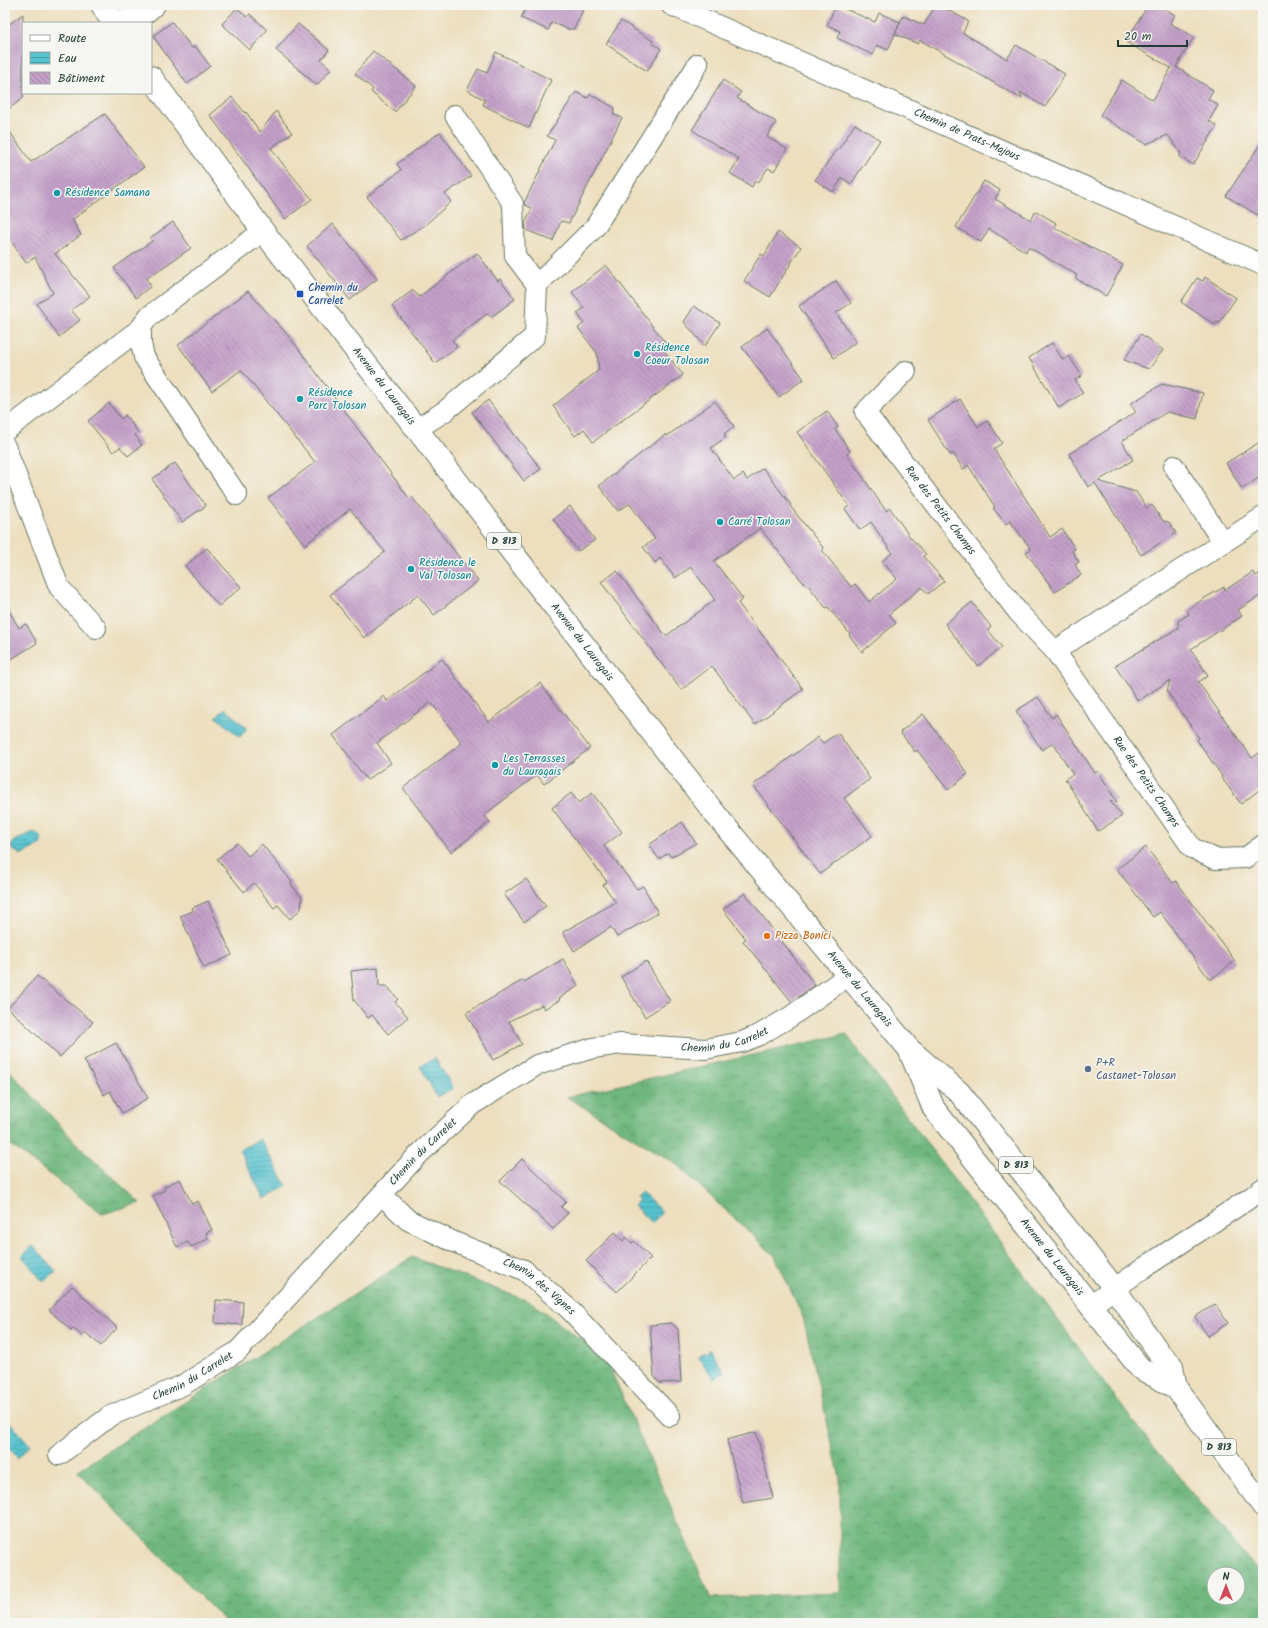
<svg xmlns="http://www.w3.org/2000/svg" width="1268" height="1628" font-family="Kalam,sans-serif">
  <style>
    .forest { fill: url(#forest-crowns); stroke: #477a59; fill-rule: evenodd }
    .water { fill: url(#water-rules); stroke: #3b8082 }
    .building { fill: url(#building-back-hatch) }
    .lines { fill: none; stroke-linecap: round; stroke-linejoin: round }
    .street-casing { stroke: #677664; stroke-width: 22 }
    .primary-casing { stroke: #677664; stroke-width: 24 }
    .street { stroke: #fff; stroke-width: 20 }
    .primary { stroke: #fff; stroke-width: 22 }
    .culture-dot { fill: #0f9aa8; stroke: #f6f6f2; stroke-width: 1.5 }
    .transit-dot { fill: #1a4fb4; stroke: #f6f6f2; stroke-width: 1.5 }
    .food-dot { fill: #e8710a; stroke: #f6f6f2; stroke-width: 1.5 }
    .service-dot { fill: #5c6f8a; stroke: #f6f6f2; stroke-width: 1.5 }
    .labels { text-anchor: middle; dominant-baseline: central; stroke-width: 3; stroke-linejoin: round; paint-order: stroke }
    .shield { fill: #f6f6f2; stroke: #60746d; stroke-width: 1 }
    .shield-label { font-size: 10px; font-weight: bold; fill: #1f3d34 }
    .street-label { font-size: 11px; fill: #1f3d34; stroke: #f6f6f2 }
    .culture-label { font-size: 11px; fill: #0d838f; stroke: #f6f6f2; text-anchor: start }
    .transit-label { font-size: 11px; fill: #164399; stroke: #f6f6f2; text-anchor: start }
    .food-label { font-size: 11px; fill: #c56008; stroke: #f6f6f2; text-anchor: start }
    .service-label { font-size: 11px; fill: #4e5e75; stroke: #f6f6f2; text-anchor: start }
  </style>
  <defs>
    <pattern id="forest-crowns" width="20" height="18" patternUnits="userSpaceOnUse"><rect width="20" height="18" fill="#6fb77e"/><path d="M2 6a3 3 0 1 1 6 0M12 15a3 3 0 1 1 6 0" fill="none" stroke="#5b9668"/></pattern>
    <pattern id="water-rules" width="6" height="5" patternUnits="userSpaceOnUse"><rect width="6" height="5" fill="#57c3cf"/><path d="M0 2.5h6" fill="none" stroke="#47a0a9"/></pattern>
    <pattern id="building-back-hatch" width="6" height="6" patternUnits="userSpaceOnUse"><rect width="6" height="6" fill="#c4a0c9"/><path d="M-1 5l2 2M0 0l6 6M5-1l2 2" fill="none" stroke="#9f84a4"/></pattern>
  </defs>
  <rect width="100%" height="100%" fill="#f6f6f2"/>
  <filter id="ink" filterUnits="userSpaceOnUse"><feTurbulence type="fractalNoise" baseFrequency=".025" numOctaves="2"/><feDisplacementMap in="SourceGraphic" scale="8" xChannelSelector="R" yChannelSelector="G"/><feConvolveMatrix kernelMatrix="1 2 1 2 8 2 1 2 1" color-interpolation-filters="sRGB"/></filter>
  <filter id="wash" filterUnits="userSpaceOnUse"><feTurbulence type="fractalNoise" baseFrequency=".012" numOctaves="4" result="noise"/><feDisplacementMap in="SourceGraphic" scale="16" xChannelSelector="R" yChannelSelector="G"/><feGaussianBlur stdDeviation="0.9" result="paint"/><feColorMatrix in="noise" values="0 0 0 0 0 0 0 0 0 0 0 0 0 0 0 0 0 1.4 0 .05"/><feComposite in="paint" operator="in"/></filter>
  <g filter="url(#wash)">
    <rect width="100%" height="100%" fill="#eddfbe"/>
    <g class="forest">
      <path d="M846 1034 1138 1428 1263 1577V1623H227L77 1471 412 1257 531 1302 606 1359 711 1598 840 1593V1478L803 1317 775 1256 676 1164 567 1097ZM1214 1574H1238V1598H1214Z"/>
      <path d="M5 1066 75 1142 140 1203 103 1214 5 1141Z"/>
    </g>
    <g class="water">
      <path d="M225 708 247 728 240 737 216 717Z"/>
      <path d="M33 832 38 834 42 839 40 845 20 855 18 852 13 851 11 846 13 842Z"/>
      <path d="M435 1058 453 1088 437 1097 420 1066Z"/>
      <path d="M260 1139 287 1186 264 1199 239 1150Z"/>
      <path d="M642 1193 662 1212 652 1223 634 1206 639 1200 636 1198Z"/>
      <path d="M33 1246 56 1271 43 1282 22 1256Z"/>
      <path d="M710 1349 724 1372 714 1379 699 1358 702 1353H706Z"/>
      <path d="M7 1419 30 1445 18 1458 5 1443V1421Z"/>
    </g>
    <g id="blocks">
      <g class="building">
        <path d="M515 5H585L574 29H567L552 22 548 30 521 18 525 10Z"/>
        <path d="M836 5 875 22 879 13 900 22 888 50 877 45 873 55 837 38 840 31 827 25Z"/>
        <path d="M936 5H939L968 21 963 33 1007 59 1016 45 1065 74 1045 107 1020 92 1022 99 920 40 918 44 895 34 903 16 924 25Z"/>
        <path d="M1148 5H1159L1175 15 1170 23 1194 37 1176 67 1213 90 1208 99 1218 105 1209 121 1217 126 1193 165 1180 157V152L1168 135 1146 144 1100 115 1122 80 1153 100 1171 68 1126 42Z"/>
        <path d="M237 8 247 17 250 14 267 30 250 50 222 24Z"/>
        <path d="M23 14V98L5 112V27Z"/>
        <path d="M621 21 653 41 652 43 661 49 647 71 606 44Z"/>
        <path d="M172 22 192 48 195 46 210 66 187 84 153 36Z"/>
        <path d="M298 24 329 50 321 60 331 69 317 85 276 50Z"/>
        <path d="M373 51 416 86 395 112 371 92 373 89 355 74Z"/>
        <path d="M496 52 551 80 529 128 483 105 485 100 467 90 478 69 487 73Z"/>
        <path d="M723 80 741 92 737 98 776 122 767 137 787 149 774 171 768 168 758 183 755 181 752 187 730 173 739 159 692 130Z"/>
        <path d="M576 92 588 98 590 94 615 108 613 114 622 118 569 223 561 221 553 241 526 230 525 223 532 208 525 205 524 203 555 140 547 136Z"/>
        <path d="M232 97 245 113 246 112 260 132 276 111 292 133 271 148 285 167 312 199 285 219 210 115Z"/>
        <path d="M105 114 144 167 72 220 81 235 55 254 90 296 71 310 80 320 59 337 37 304 53 293 35 257 26 263 5 232V125L31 162Z"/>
        <path d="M855 124 880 140 851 184 842 178 833 192 815 180 837 149 838 150Z"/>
        <path d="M440 132 471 176 445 194 451 202 425 225 401 240 367 197 401 170 397 164Z"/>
        <path d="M1263 140V218L1226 196Z"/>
        <path d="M984 181 1000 190 995 199 1031 220 1036 211 1056 223 1054 227 1123 265 1106 296 1075 278 1077 275 1028 247 1026 252 989 229 981 242 956 227Z"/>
        <path d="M173 222 191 248 146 279 151 286 136 298 114 268 152 241 150 238Z"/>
        <path d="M333 224 377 279 350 300 307 246Z"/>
        <path d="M778 232 801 247 770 297 744 281 761 254 764 256Z"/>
        <path d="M477 253 498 281 500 279 515 299 491 317 488 313 452 340 457 347 435 363 392 306 413 290 419 297Z"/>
        <path d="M606 265 667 345 662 348 683 375 593 442 584 429 575 436 553 406 599 370 597 353 578 328 584 323 577 313 584 308 572 292Z"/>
        <path d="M1205 277 1236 298 1219 323 1217 322 1215 325 1181 302 1197 278 1203 281Z"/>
        <path d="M836 281 851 303 836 313 856 342 834 358 799 306Z"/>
        <path d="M248 291 292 340 409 498 411 496 478 581 434 615 418 595 364 638 330 595 385 552 350 509 305 545 268 498 315 462 241 370 212 391 178 345Z"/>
        <path d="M694 306 720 323 705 346 684 322Z"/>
        <path d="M767 328 804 379 779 397 742 347Z"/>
        <path d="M1141 334 1163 350 1149 369 1124 360Z"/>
        <path d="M1052 343 1063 360 1069 356 1082 376 1075 380 1083 393 1059 408 1029 358Z"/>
        <path d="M1162 384 1203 393 1197 419 1167 412 1122 441 1133 460 1098 481 1136 492 1147 508 1152 505 1163 521 1169 522 1176 533 1141 555 1095 483 1088 487 1069 454 1136 412 1130 404Z"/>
        <path d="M960 399 978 427 988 421 1002 443 994 449 1050 537 1062 529 1075 549 1072 551 1079 562 1075 565 1081 575 1055 592 1026 552 1031 549 1010 521 1006 524 993 508 995 507 968 465 963 469 953 453 950 455 928 420Z"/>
        <path d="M488 400 541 469 524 481 472 412Z"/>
        <path d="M715 401 734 426 724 434 726 437 711 448 734 480 743 474 747 480 763 468 791 505 790 506 824 549 822 550 851 587 855 584 869 602 897 579 882 561 892 553 871 522 860 530 845 509 849 506 797 432 827 411 838 427 835 429 850 451 847 454 886 511 890 508 910 537 926 554 923 556 944 581 928 594 922 587 889 614 896 623 862 652 849 635 850 634 828 607 826 608 808 585 806 586 760 528 714 561 743 599 738 603 803 689 755 725 712 666 681 690 601 582 617 571 666 636 715 600 691 567 675 578 660 558 655 563 643 547 655 539 632 507 629 504 618 511 599 486 666 434 667 436Z"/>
        <path d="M109 403 121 419 125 415 138 432 135 435 142 445 128 456 120 447 113 452 88 421Z"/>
        <path d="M1263 440V475L1242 489 1226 463Z"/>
        <path d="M175 463 206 506 182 522 152 479Z"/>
        <path d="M570 506 595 540 578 551 553 519Z"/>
        <path d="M207 548 241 587 219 606 185 566Z"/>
        <path d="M1263 571V594L1238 610 1242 616 1191 649 1208 676 1198 682 1252 758 1263 750V787L1241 804 1221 777 1222 776 1197 740 1199 738 1167 692 1170 680 1138 701 1115 666 1178 628V621L1189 614 1187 610 1203 599 1224 587 1225 590 1253 572 1256 576Z"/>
        <path d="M972 602 991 627 988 630 1002 647 978 666 945 624Z"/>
        <path d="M5 604 19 628 26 624 37 643 5 663Z"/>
        <path d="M442 659 489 722 540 683 590 748 544 784 537 775 484 815 490 822 451 852 403 788 462 743 431 702 377 743 391 763 367 780 333 735 384 696 387 701Z"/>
        <path d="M1038 697 1052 718 1056 714 1095 773 1098 771 1117 802 1110 801 1122 816 1098 831 1065 779 1073 774 1053 743 1042 750 1016 711Z"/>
        <path d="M923 714 968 774 948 790 917 750 915 752 900 732Z"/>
        <path d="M838 733 870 779 844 798 872 836 820 874 753 785 818 737 823 743Z"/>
        <path d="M571 793 579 803 592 793 622 832 604 846 637 889 643 886 658 913 617 937 611 927 574 951 563 932 616 902 603 885 607 882 552 808Z"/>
        <path d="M682 822 696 843 671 857 668 853 659 859 649 845Z"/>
        <path d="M237 843 248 856 262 844 292 882 291 884 302 898 301 909 290 919 278 905 274 908 254 883 244 892 217 859Z"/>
        <path d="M1146 847 1173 883 1176 881 1235 961 1210 980 1160 912 1153 917 1117 869Z"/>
        <path d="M526 879 546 906 524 922 504 894Z"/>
        <path d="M745 893 815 985 792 1002 743 941 746 939 723 909Z"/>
        <path d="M208 901 232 955 204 968 180 916 193 911 192 908Z"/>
        <path d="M563 959 578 986 559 998 560 1000 544 1009 542 1005 509 1021 522 1044 493 1060 466 1013 523 980 524 982Z"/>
        <path d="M646 961 670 1001 645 1017 621 977Z"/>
        <path d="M378 968 379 986H387L398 999 395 1002 408 1017 388 1034 372 1015 368 1018 354 1000 351 971Z"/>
        <path d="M37 976 93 1022 60 1057 8 1008Z"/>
        <path d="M116 1043 148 1098 122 1113 110 1091 104 1095 84 1060Z"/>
        <path d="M522 1159 566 1202 561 1207 568 1213 553 1229 500 1181Z"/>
        <path d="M180 1179 192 1204 198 1201 212 1230 206 1233 208 1239 191 1247 188 1242 177 1247 153 1196 165 1190 164 1187Z"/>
        <path d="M615 1232 623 1241 626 1237 632 1243 634 1241 651 1258 617 1292 586 1261Z"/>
        <path d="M72 1286 117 1328 101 1346 85 1332 82 1336 73 1328 71 1330 49 1310Z"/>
        <path d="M216 1300 243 1302 242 1325 215 1323Z"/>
        <path d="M1215 1304 1228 1323 1208 1336 1195 1317Z"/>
        <path d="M671 1323 678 1329 681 1382 659 1383 654 1376 650 1325Z"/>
        <path d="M756 1432 773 1498 743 1503 727 1440Z"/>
      </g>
    </g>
  </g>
  <g filter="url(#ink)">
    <use href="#blocks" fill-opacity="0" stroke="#677664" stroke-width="1"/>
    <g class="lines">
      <g class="street-casing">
        <g id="street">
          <path id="s1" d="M671 5 1263 265"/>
          <path d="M111 19C132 21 140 20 155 5"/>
          <path d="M455 115 513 204 515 256 537 285"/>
          <path id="s2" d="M906 371 865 412 1018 612 1055 651 1192 848 1215 859 1245 858 1263 845"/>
          <path d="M417 429 445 411 535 336 537 285 595 227 698 64"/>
          <path d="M5 431 141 328"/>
          <path d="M5 446 59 587 96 628"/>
          <path d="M1174 466 1223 543"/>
          <path d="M237 495 144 357 141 343V328L148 317 263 231"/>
          <path d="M1055 651 1263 517"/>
          <path id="s3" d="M382 1195 408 1220 454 1242 524 1270 569 1309 670 1416"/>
          <path d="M1090 1306 1145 1267 1253 1196 1263 1188"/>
          <path id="s4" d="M59 1455 110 1416 183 1385 238 1351 416 1157 473 1104 537 1065 593 1048 621 1044 705 1049 742 1042 759 1035 790 1017 849 975"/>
        </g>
      </g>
      <g class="primary-casing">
        <g id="primary">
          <path d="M102 5 113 23"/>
          <path id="s5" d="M151 77 263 231 716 815 909 1049 959 1092 1115 1289 1160 1354 1172 1366 1176 1388"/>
          <path id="s6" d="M911 1054 934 1109 1140 1368 1176 1388 1263 1506"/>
        </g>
      </g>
      <use href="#street" class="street"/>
      <use href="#primary" class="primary"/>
    </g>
  </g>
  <g class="culture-dot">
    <circle cx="57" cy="193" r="4"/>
    <circle cx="637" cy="354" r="4"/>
    <circle cx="300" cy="399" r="4"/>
    <circle cx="720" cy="522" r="4"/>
    <circle cx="411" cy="569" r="4"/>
    <circle cx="495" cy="765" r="4"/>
  </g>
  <rect class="transit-dot" x="296" y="290" width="8" height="8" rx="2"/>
  <circle class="food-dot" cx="767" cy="936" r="4"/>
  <circle class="service-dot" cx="1088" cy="1069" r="4"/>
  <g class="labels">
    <g class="shield">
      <rect x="487" y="533" width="34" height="16" rx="3"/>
      <rect x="999" y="1157" width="34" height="16" rx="3"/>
      <rect x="1202" y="1439" width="34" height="16" rx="3"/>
    </g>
    <g class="shield-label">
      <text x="504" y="541">D 813</text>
      <text x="1016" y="1165">D 813</text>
      <text x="1219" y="1447">D 813</text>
    </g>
    <g class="street-label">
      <text stroke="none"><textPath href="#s1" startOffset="323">Chemin de Prats-Majous</textPath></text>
      <text stroke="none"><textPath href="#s5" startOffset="387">Avenue du Lauragais</textPath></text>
      <text stroke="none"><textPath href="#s2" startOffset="182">Rue des Petits Champs</textPath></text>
      <text stroke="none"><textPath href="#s5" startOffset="711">Avenue du Lauragais</textPath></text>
      <text stroke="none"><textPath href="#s2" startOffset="523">Rue des Petits Champs</textPath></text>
      <text stroke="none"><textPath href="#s5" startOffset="1155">Avenue du Lauragais</textPath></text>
      <text stroke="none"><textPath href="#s4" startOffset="816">Chemin du Carrelet</textPath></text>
      <text stroke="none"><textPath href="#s4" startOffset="480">Chemin du Carrelet</textPath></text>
      <text stroke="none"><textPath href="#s6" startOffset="249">Avenue du Lauragais</textPath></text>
      <text stroke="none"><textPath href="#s3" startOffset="184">Chemin des Vignes</textPath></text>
      <text stroke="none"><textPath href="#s4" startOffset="156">Chemin du Carrelet</textPath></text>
    </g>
    <g class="culture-label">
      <text x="65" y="193">Résidence Samana</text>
      <text x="645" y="348">Résidence<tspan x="645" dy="13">Coeur Tolosan</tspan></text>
      <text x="308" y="393">Résidence<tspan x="308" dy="13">Parc Tolosan</tspan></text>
      <text x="728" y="522">Carré Tolosan</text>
      <text x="419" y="563">Résidence le<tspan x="419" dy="13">Val Tolosan</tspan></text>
      <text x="503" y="759">Les Terrasses<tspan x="503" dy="13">du Lauragais</tspan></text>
    </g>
    <g class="transit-label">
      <text x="308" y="288">Chemin du<tspan x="308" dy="13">Carrelet</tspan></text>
    </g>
    <g class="food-label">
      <text x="775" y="936">Pizza Bonici</text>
    </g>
    <g class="service-label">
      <text x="1096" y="1063">P+R<tspan x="1096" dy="13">Castanet-Tolosan</tspan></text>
    </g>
  </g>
  <rect width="1268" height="1628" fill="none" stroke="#f6f6f2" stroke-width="20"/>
  <rect x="22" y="22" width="130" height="72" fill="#f6f6f2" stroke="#a0aca6"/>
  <rect x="30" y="35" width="20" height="6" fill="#ffffff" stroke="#a0aca6"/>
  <text x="58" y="42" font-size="12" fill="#1f3d34">Route</text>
  <rect x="30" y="52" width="20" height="12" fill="url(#water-rules)" stroke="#a0aca6"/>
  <text x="58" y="62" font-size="12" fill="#1f3d34">Eau</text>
  <rect x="30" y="72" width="20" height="12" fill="url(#building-back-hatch)" stroke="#a0aca6"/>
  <text x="58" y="82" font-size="12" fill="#1f3d34">Bâtiment</text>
  <g transform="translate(1226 1586)"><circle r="19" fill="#f6f6f2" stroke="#a0aca6"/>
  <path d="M0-3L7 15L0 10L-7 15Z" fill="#d1495b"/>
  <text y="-6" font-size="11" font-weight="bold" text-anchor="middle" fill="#1f3d34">N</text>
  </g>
  <path d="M1118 40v6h69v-6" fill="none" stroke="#1f3d34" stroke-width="2"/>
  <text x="1124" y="40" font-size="12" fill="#1f3d34" stroke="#f6f6f2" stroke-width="3" paint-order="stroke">20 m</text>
</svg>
